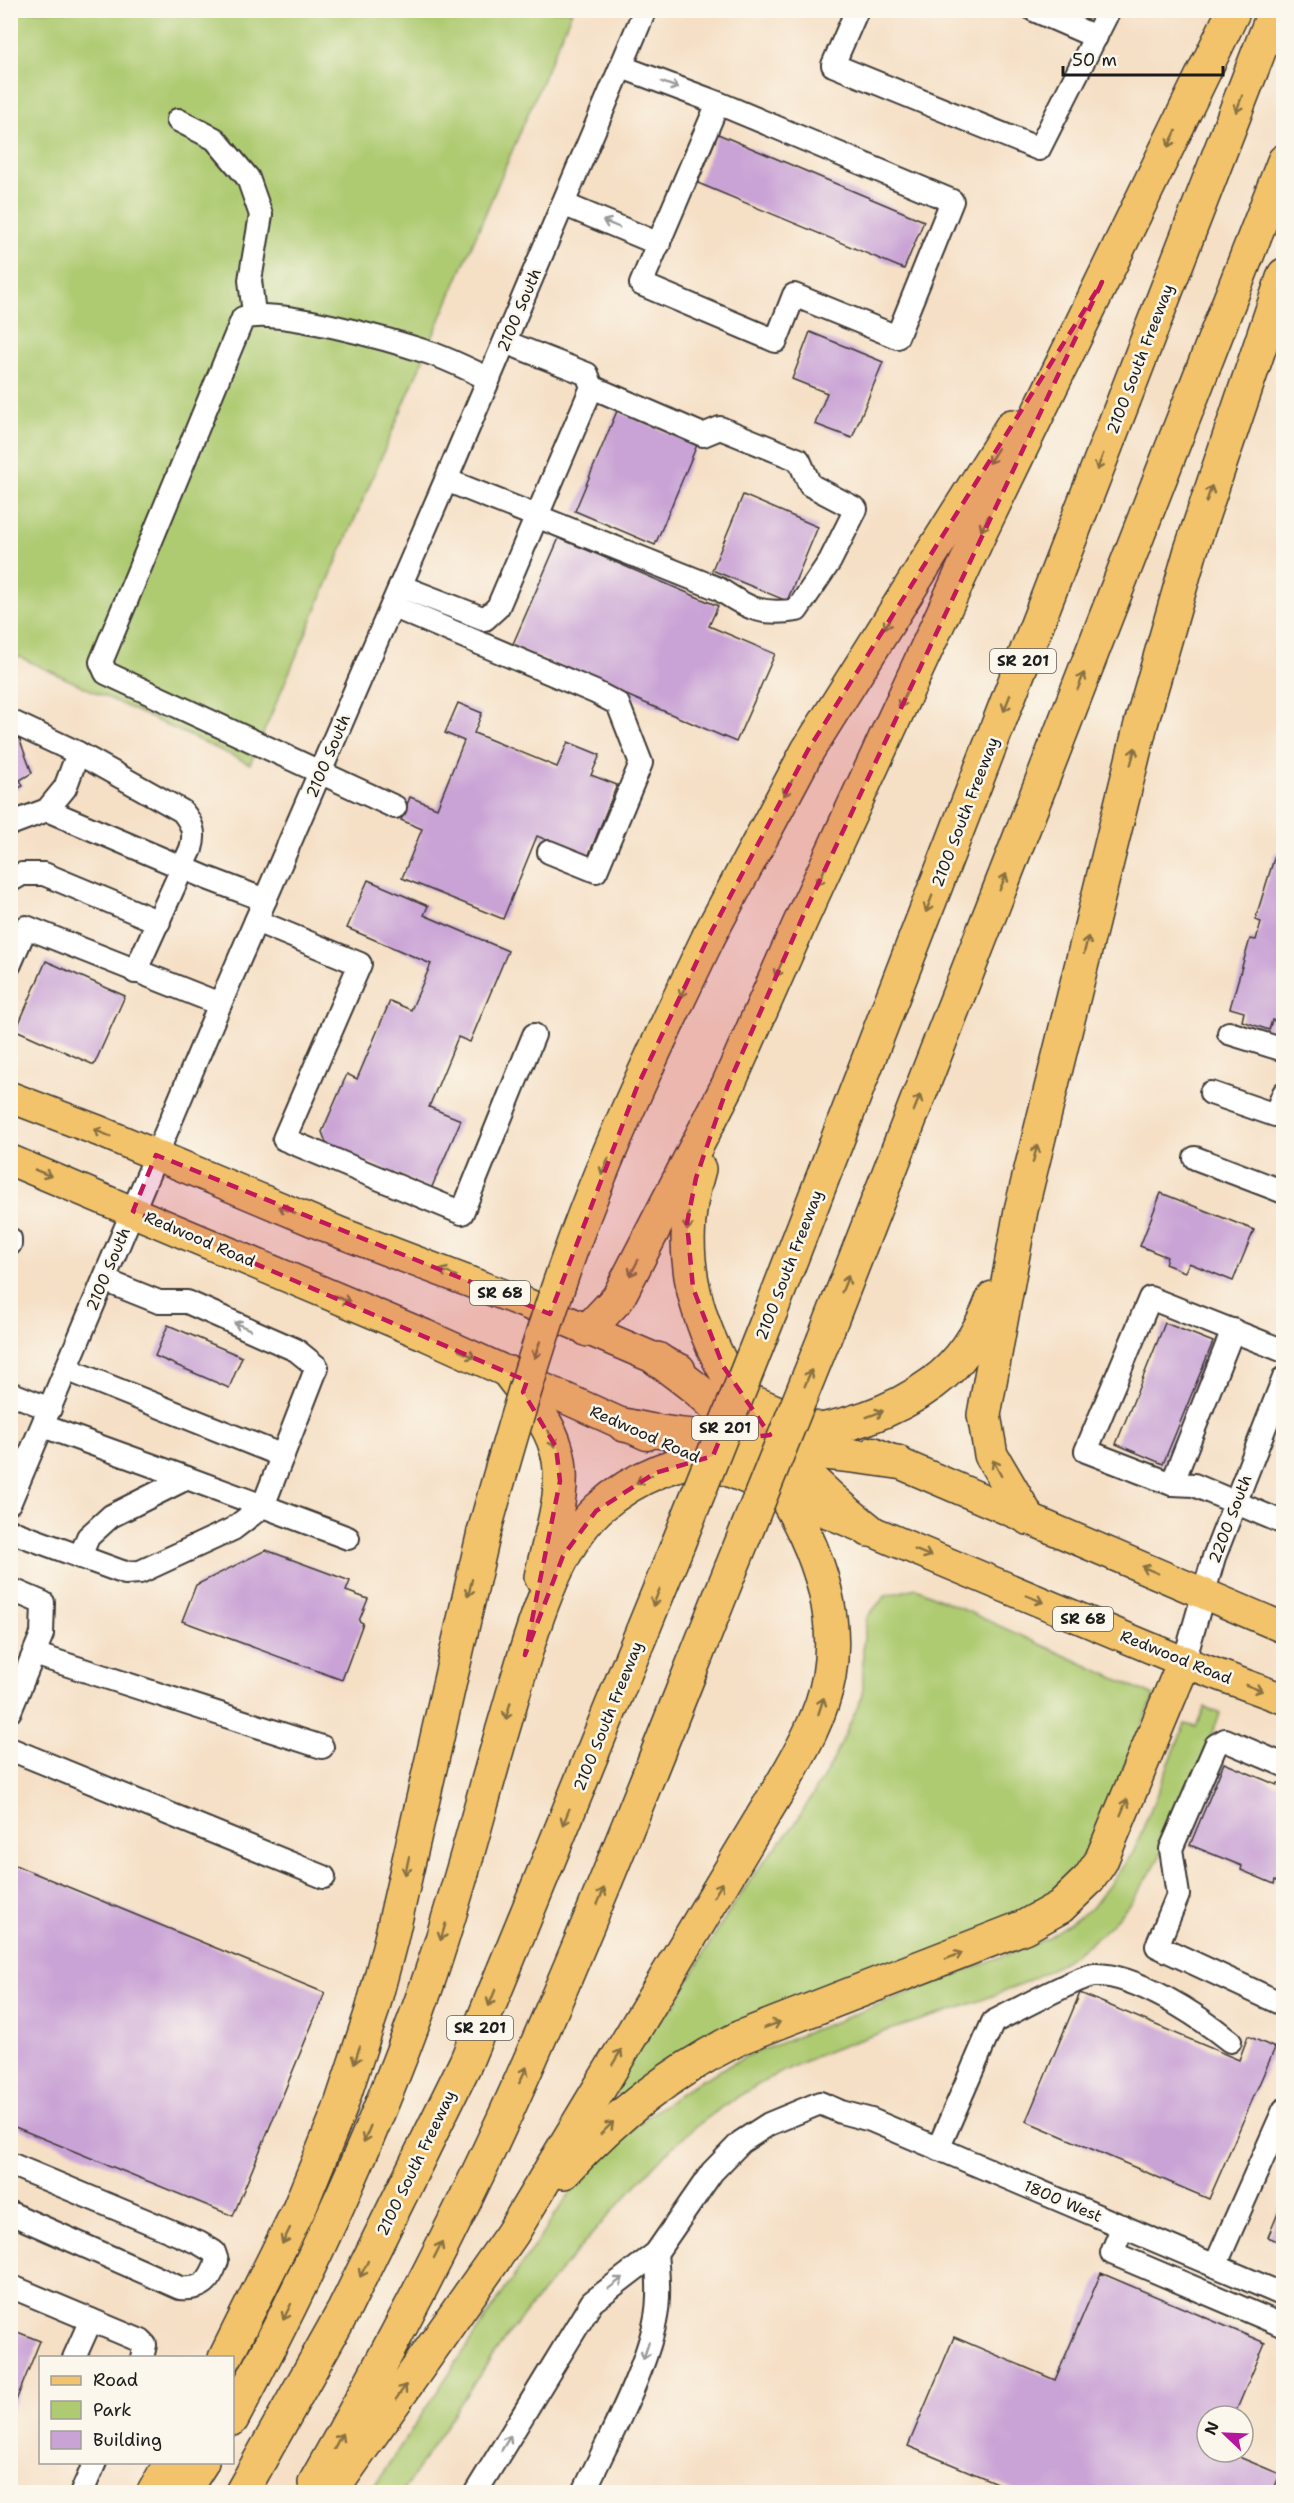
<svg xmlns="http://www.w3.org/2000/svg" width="1294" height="2503" font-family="'Shantell Sans',sans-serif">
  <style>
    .green { fill: #afcb72; stroke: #667447; stroke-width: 1.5 }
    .building { fill: #c9a3d5 }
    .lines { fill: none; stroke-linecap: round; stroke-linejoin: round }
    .minor-casing { stroke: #3d3935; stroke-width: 26 }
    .major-casing { stroke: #3d3935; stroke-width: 33 }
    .highway-casing { stroke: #3d3935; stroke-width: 36 }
    .minor { stroke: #fff; stroke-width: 22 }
    .major { stroke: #f2c36a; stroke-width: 30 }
    .highway { stroke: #f2c36a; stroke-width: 33 }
    .highway-bridge-casing { stroke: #3d3935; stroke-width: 36; stroke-linecap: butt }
    .highway-bridge { stroke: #f2c36a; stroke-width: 33 }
    .oneway { stroke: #999 }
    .oneway2 { stroke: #877043 }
    .marked { fill: #c2185b; fill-opacity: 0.2; stroke: #c2185b; stroke-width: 4.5; stroke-dasharray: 12 8; stroke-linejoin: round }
    .labels { text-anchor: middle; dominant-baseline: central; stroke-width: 5; stroke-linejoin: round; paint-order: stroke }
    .shield { fill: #fbf7ec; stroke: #5f5e5a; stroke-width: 1.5 }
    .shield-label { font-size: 15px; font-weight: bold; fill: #1c1c1c }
    .street-label { font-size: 16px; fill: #1c1c1c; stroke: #fbf7ec }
  </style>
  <rect width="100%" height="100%" fill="#fbf7ec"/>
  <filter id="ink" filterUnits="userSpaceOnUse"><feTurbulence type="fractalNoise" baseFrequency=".0167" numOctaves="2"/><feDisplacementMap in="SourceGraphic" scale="12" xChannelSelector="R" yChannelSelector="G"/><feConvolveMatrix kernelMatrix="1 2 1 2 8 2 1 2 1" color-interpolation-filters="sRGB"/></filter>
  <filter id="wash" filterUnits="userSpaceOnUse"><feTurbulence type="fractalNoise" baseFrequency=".008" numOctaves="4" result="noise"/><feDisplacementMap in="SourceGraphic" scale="24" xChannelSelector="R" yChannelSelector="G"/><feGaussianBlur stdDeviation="1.35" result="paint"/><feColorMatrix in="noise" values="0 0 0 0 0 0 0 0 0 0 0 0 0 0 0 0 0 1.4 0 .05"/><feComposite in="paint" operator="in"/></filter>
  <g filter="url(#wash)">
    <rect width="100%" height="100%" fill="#f5dfc5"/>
    <g class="green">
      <path d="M11 11H572L250 764 11 653Z"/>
      <path d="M916 1588 1154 1696 1085 1861 1047 1903 625 2100 613 2090 651 2029 674 2006 719 1927 757 1870 795 1824 831 1765 863 1695V1645L867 1617 885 1596Z"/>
      <path d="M1205 1707 1220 1714C1192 1781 1167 1865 1117 1918 1045 1995 936 2011 842 2046 793 2064 743 2090 702 2122 670 2145 644 2177 618 2205 581 2246 545 2288 511 2331 472 2382 438 2439 402 2492H370L565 2200 603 2156 644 2119 691 2086 745 2057 1046 1939 1092 1908 1133 1853 1185 1724 1196 1727Z"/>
    </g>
    <g id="blocks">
      <g class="building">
        <path d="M718 134 924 221 904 269 698 183Z"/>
        <path d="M810 332 883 362 852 438 815 424 827 393 792 379Z"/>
        <path d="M617 411 697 445 655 545 575 511Z"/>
        <path d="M743 495 818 527 787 601 712 570Z"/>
        <path d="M559 538 718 606 709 626 775 654 736 742 512 646Z"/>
        <path d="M458 703 482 713 474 733 557 767 568 742 600 755 591 775 617 785 588 857 537 836 503 919 402 878 422 829 401 820 410 797 437 808 464 741 445 733Z"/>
        <path d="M10 737 19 738 32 773 20 780 23 786 10 792Z"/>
        <path d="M1276 852 1284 854V1024L1272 1020 1269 1030 1242 1021 1244 1012 1230 1008 1250 939 1256 940 1261 922 1255 920Z"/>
        <path d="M368 880 428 906 424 915 508 951 470 1042 458 1037 429 1107 461 1120 431 1189 327 1145 322 1132 347 1074 357 1079 390 1001 411 1010 431 964 347 928Z"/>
        <path d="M46 961 125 996 94 1065 16 1030Z"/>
        <path d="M1161 1193 1254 1230 1233 1281 1189 1263 1185 1272 1165 1264 1167 1257 1140 1246Z"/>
        <path d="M1165 1323 1213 1342 1163 1464 1116 1444Z"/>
        <path d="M168 1325 242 1357 229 1388 155 1356Z"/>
        <path d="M266 1550 350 1581 346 1591 368 1599 359 1621 363 1623 342 1680 182 1621 196 1585Z"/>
        <path d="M1224 1763 1277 1785 1278 1783 1284 1785V1884L1275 1880 1274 1884 1241 1870 1242 1866 1190 1845Z"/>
        <path d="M10 1863 325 1993 233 2216 10 2125Z"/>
        <path d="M1080 1993 1239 2060 1248 2036 1275 2048 1209 2199 1026 2121Z"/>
        <path d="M1284 2199V2244L1268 2237Z"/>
        <path d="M1101 2273 1265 2343 1234 2416H1207V2452H1227L1280 2474 1273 2492H1018L908 2446 954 2337 1055 2380Z"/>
        <path d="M10 2329 40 2341 11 2413H10Z"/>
      </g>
    </g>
  </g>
  <g filter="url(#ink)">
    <use href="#blocks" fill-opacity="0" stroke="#3d3935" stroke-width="1.5"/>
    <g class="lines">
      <g class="minor-casing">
        <g id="minor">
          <path d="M857 10 833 65 1039 149 1109 10"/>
          <path d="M1034 10 1096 37"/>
          <path d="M622 67 718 103 952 201 897 337 794 295 776 341 641 284 718 103"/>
          <path d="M178 120 215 139 248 178 261 215 250 280 254 314"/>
          <path d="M563 204 659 244"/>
          <path d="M446 480 719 589C747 608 762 616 797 610L830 561 856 509 810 485 799 460 720 428 703 435 592 387"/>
          <path d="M400 586 485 619 498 607 592 387 587 374 505 342"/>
          <path d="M392 606 595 692 618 704 641 763 596 871 549 852"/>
          <path d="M10 721 78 753 65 788 47 810 10 824"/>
          <path d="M78 753 182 811C192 823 196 833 191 849L135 972"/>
          <path d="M395 807 106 673 101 662 243 318C276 307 394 341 430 353 451 360 470 370 489 379"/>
          <path d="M47 810 207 878 265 900"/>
          <path d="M10 881 22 874H44L159 922"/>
          <path d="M256 921 360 964 284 1139 462 1213 534 1035"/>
          <path d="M10 964 26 927 220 1004"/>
          <path d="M1229 1033 1284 1050"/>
          <path d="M1211 1093 1275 1115 1284 1093"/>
          <path d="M1195 1158 1284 1192"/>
          <path d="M10 1239V1244"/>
          <path d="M104 1280 159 1302H187L296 1350 317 1367 263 1506 187 1478"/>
          <path d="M1284 1351 1150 1298 1086 1451 1172 1484 1194 1485 1284 1523"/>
          <path d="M66 1369 283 1456"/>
          <path d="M10 1393 50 1409"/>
          <path d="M43 1426 187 1478 111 1516 88 1537 80 1557"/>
          <path d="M1172 1484 1233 1330"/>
          <path d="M10 1502 220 1004 446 480 645 10"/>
          <path d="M10 1531 125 1573 140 1572 233 1529 263 1506 348 1538"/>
          <path d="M10 1589 43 1603 42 1634 10 1711"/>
          <path d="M34 1654 322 1747"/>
          <path d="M1184 1662 1214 1557 1284 1378"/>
          <path d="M10 1749 324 1877"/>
          <path d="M1284 1765 1225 1740 1216 1745 1171 1849 1178 1895 1157 1946 1284 2005"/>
          <path d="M938 2149 993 2022C1011 2013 1080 1976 1094 1975 1134 1973 1199 2016 1230 2041"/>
          <path d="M10 2164 199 2243 214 2252 217 2261C210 2281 203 2290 180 2288L10 2213"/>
          <path d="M1123 2226 1112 2253 1284 2326"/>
          <path d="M1215 2266 1284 2110"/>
          <path d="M10 2286 141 2341 145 2345 142 2358"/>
          <path d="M74 2358 91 2320"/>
          <path d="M82 2492 95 2462"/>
          <path d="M476 2492 592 2302 656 2253 712 2172 741 2142 769 2124 820 2103 841 2112 871 2120 1284 2295"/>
          <path d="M584 2492C607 2442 644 2375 655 2322 660 2300 658 2275 656 2253"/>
        </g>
      </g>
      <g class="major-casing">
        <g id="major">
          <path d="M10 1097 99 1131 341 1233 525 1303 680 1369"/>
          <path d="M10 1160 425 1335 647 1435"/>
          <path d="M733 1392 815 1427"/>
          <path d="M873 1452 1284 1628"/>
          <path d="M690 1455 1184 1662 1284 1699"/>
        </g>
      </g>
      <g class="highway-casing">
        <g id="highway">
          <path d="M709 936 808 750 1012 426"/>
          <path d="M699 1169C653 1316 761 1445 869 1530"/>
          <path d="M771 1311 1275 10"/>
          <path d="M588 1330 618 1298 728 1085 803 916 979 535 1234 10"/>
          <path d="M824 1339 1284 161"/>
          <path d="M509 1373C526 1396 548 1420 556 1448 569 1487 549 1538 541 1577"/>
          <path d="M624 1425C720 1447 850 1445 933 1383 962 1362 981 1330 993 1298"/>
          <path d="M1028 1518 991 1455 984 1415 1021 1210 1141 724 1191 550 1284 275"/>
          <path d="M564 2172C619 2112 669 2074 741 2037L1024 1927 1060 1907 1089 1879 1101 1861 1184 1662"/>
          <path d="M225 2358 299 2209 339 2111 372 2011 391 1939 484 1532"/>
          <path d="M232 2419C306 2280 375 2134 427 1985 457 1899 479 1809 505 1722 524 1658 549 1555 598 1509 678 1436 799 1447 897 1462"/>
          <path d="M315 2483C391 2349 464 2210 526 2069 599 1904 664 1736 731 1569"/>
          <path d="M154 2492 171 2462"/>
          <path d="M183 2492 202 2462"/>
          <path d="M242 2492 344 2310 466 2062 678 1544"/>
          <path d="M331 2492 512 2234 782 1784C802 1750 822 1715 829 1676 845 1581 785 1482 723 1414 704 1393 680 1376 657 1359"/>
        </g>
      </g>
      <use href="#minor" class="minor"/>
      <use href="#major" class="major"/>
      <use href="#highway" class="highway"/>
      <g class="highway-bridge-casing">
        <g id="highway-bridge">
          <path d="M484 1532C510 1438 537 1345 570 1253 609 1144 659 1040 709 936"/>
          <path d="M678 1544 771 1311"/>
          <path d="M731 1569 824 1339"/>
        </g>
      </g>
      <use href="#highway-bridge" class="highway-bridge"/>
    </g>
    <defs><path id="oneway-shaft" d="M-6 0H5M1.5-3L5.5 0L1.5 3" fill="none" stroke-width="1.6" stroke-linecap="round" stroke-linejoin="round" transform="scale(1.5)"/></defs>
    <g class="oneway">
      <use href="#oneway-shaft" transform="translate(670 85) rotate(21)"/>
      <use href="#oneway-shaft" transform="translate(611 224) rotate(-157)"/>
      <use href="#oneway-shaft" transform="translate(242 1326) rotate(-156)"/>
      <use href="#oneway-shaft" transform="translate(616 2283) rotate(-37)"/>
      <use href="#oneway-shaft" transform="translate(646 2351) rotate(108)"/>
      <use href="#oneway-shaft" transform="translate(506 2443) rotate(-59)"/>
    </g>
    <g class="oneway2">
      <use href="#oneway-shaft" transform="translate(1239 104) rotate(111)"/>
      <use href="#oneway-shaft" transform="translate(1172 139) rotate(116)"/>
      <use href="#oneway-shaft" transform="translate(993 456) rotate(122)"/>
      <use href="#oneway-shaft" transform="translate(1100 462) rotate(111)"/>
      <use href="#oneway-shaft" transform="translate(1209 494) rotate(-72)"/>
      <use href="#oneway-shaft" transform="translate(985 523) rotate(116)"/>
      <use href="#oneway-shaft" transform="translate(889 621) rotate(122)"/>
      <use href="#oneway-shaft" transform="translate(1081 681) rotate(-69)"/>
      <use href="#oneway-shaft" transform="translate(903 700) rotate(115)"/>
      <use href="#oneway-shaft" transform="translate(1007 703) rotate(111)"/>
      <use href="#oneway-shaft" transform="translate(1133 756) rotate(-75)"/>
      <use href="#oneway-shaft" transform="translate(788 788) rotate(118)"/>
      <use href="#oneway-shaft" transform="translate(821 877) rotate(115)"/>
      <use href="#oneway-shaft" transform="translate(1003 882) rotate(-68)"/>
      <use href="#oneway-shaft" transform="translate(929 904) rotate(111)"/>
      <use href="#oneway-shaft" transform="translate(1086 945) rotate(-76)"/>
      <use href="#oneway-shaft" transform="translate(779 969) rotate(114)"/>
      <use href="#oneway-shaft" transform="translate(684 989) rotate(115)"/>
      <use href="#oneway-shaft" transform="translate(917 1103) rotate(-68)"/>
      <use href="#oneway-shaft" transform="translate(102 1133) rotate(-158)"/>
      <use href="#oneway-shaft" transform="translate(1035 1154) rotate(-76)"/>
      <use href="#oneway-shaft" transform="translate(605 1167) rotate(112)"/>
      <use href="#oneway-shaft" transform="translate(43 1173) rotate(22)"/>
      <use href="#oneway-shaft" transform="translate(287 1210) rotate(-157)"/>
      <use href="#oneway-shaft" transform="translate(688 1222) rotate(95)"/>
      <use href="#oneway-shaft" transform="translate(634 1268) rotate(118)"/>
      <use href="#oneway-shaft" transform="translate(448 1273) rotate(-159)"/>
      <use href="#oneway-shaft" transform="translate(845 1284) rotate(-68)"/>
      <use href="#oneway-shaft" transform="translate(342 1299) rotate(23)"/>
      <use href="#oneway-shaft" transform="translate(537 1350) rotate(109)"/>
      <use href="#oneway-shaft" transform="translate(467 1354) rotate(24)"/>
      <use href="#oneway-shaft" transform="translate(808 1378) rotate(-68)"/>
      <use href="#oneway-shaft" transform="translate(875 1414) rotate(-20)"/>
      <use href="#oneway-shaft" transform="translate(552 1439) rotate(66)"/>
      <use href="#oneway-shaft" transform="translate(997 1468) rotate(-118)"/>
      <use href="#oneway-shaft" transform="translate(644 1479) rotate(153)"/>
      <use href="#oneway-shaft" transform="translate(923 1553) rotate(22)"/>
      <use href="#oneway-shaft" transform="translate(1150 1570) rotate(-157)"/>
      <use href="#oneway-shaft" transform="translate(470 1588) rotate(103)"/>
      <use href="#oneway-shaft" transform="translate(656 1598) rotate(112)"/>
      <use href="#oneway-shaft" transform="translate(1035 1599) rotate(23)"/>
      <use href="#oneway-shaft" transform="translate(1254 1688) rotate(21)"/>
      <use href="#oneway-shaft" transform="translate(821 1706) rotate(-72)"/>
      <use href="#oneway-shaft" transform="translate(508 1711) rotate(106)"/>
      <use href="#oneway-shaft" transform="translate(1124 1807) rotate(-67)"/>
      <use href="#oneway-shaft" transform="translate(566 1817) rotate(112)"/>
      <use href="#oneway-shaft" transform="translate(407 1866) rotate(102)"/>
      <use href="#oneway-shaft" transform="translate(718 1890) rotate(-59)"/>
      <use href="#oneway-shaft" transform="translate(601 1896) rotate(-67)"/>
      <use href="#oneway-shaft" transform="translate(443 1932) rotate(107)"/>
      <use href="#oneway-shaft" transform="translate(954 1956) rotate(-21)"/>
      <use href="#oneway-shaft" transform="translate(492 1998) rotate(112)"/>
      <use href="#oneway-shaft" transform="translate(772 2025) rotate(-21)"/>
      <use href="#oneway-shaft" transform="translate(357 2055) rotate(108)"/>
      <use href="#oneway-shaft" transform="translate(617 2057) rotate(-59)"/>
      <use href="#oneway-shaft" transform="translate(523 2075) rotate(-65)"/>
      <use href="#oneway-shaft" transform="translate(607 2128) rotate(-44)"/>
      <use href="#oneway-shaft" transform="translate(367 2134) rotate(113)"/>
      <use href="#oneway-shaft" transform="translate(286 2236) rotate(116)"/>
      <use href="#oneway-shaft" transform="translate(438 2250) rotate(-63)"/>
      <use href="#oneway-shaft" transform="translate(364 2269) rotate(116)"/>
      <use href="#oneway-shaft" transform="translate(287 2312) rotate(116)"/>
      <use href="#oneway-shaft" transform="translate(401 2392) rotate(-55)"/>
      <use href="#oneway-shaft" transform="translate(338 2441) rotate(-62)"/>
    </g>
  </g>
  <path class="marked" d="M1102 282 803 916 728 1085 696 1178 687 1223 693 1288 723 1366 770 1435 743 1438 728 1419 713 1456 655 1473 596 1511 563 1556 525 1655 560 1481 556 1447 523 1392 527 1381 133 1211 156 1155 550 1314 637 1087 709 936 808 750Z"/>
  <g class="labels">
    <g class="shield">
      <rect x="990" y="649" width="66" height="24" rx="4.5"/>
      <rect x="470" y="1281" width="60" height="24" rx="4.5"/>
      <rect x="692" y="1416" width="66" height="24" rx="4.5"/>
      <rect x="1053" y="1607" width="60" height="24" rx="4.5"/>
      <rect x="447" y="2016" width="66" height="24" rx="4.5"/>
    </g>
    <g class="shield-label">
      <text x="1023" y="661">SR 201</text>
      <text x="500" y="1293">SR 68</text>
      <text x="725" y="1428">SR 201</text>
      <text x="1083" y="1619">SR 68</text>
      <text x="480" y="2028">SR 201</text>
    </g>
    <g class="street-label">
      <text transform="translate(519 310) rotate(-67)">2100 South</text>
      <text transform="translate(1140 359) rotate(-69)">2100 South Freeway</text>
      <text transform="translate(328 756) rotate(-67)">2100 South</text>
      <text transform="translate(965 812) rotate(-69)">2100 South Freeway</text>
      <text transform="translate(200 1239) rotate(23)">Redwood Road</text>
      <text transform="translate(789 1265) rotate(-69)">2100 South Freeway</text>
      <text transform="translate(108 1269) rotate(-67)">2100 South</text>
      <text transform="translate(645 1434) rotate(24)">Redwood Road</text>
      <text transform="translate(1230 1519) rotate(-69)">2200 South</text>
      <text transform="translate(1176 1657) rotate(22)">Redwood Road</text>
      <text transform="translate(608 1716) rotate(-68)">2100 South Freeway</text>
      <text transform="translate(416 2163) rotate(-64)">2100 South Freeway</text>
      <text transform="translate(1063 2201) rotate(23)">1800 West</text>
    </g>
  </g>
  <rect width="1294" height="2503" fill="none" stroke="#fbf7ec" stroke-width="36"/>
  <rect x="39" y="2356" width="195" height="108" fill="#fbf7ec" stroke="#a29f99" stroke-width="1.5"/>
  <rect x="51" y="2376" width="30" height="9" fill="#f2c36a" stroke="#a29f99" stroke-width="1.5"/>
  <text x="93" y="2386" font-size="18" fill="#1c1c1c">Road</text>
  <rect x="51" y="2401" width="30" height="18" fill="#afcb72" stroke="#a29f99" stroke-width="1.5"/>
  <text x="93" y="2416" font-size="18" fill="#1c1c1c">Park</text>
  <rect x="51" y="2431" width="30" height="18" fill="#c9a3d5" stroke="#a29f99" stroke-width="1.5"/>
  <text x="93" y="2446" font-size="18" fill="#1c1c1c">Building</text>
  <g transform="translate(1225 2434) rotate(293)"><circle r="28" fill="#fbf7ec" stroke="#a29f99" stroke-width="1.5"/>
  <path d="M0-4.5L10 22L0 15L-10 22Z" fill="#b5179e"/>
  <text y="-9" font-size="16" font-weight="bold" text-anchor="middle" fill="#1c1c1c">N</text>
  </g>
  <path d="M1063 66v9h160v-9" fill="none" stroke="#1c1c1c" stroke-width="3"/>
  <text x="1072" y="66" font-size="18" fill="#1c1c1c" stroke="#fbf7ec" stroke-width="4.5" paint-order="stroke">50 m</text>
</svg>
